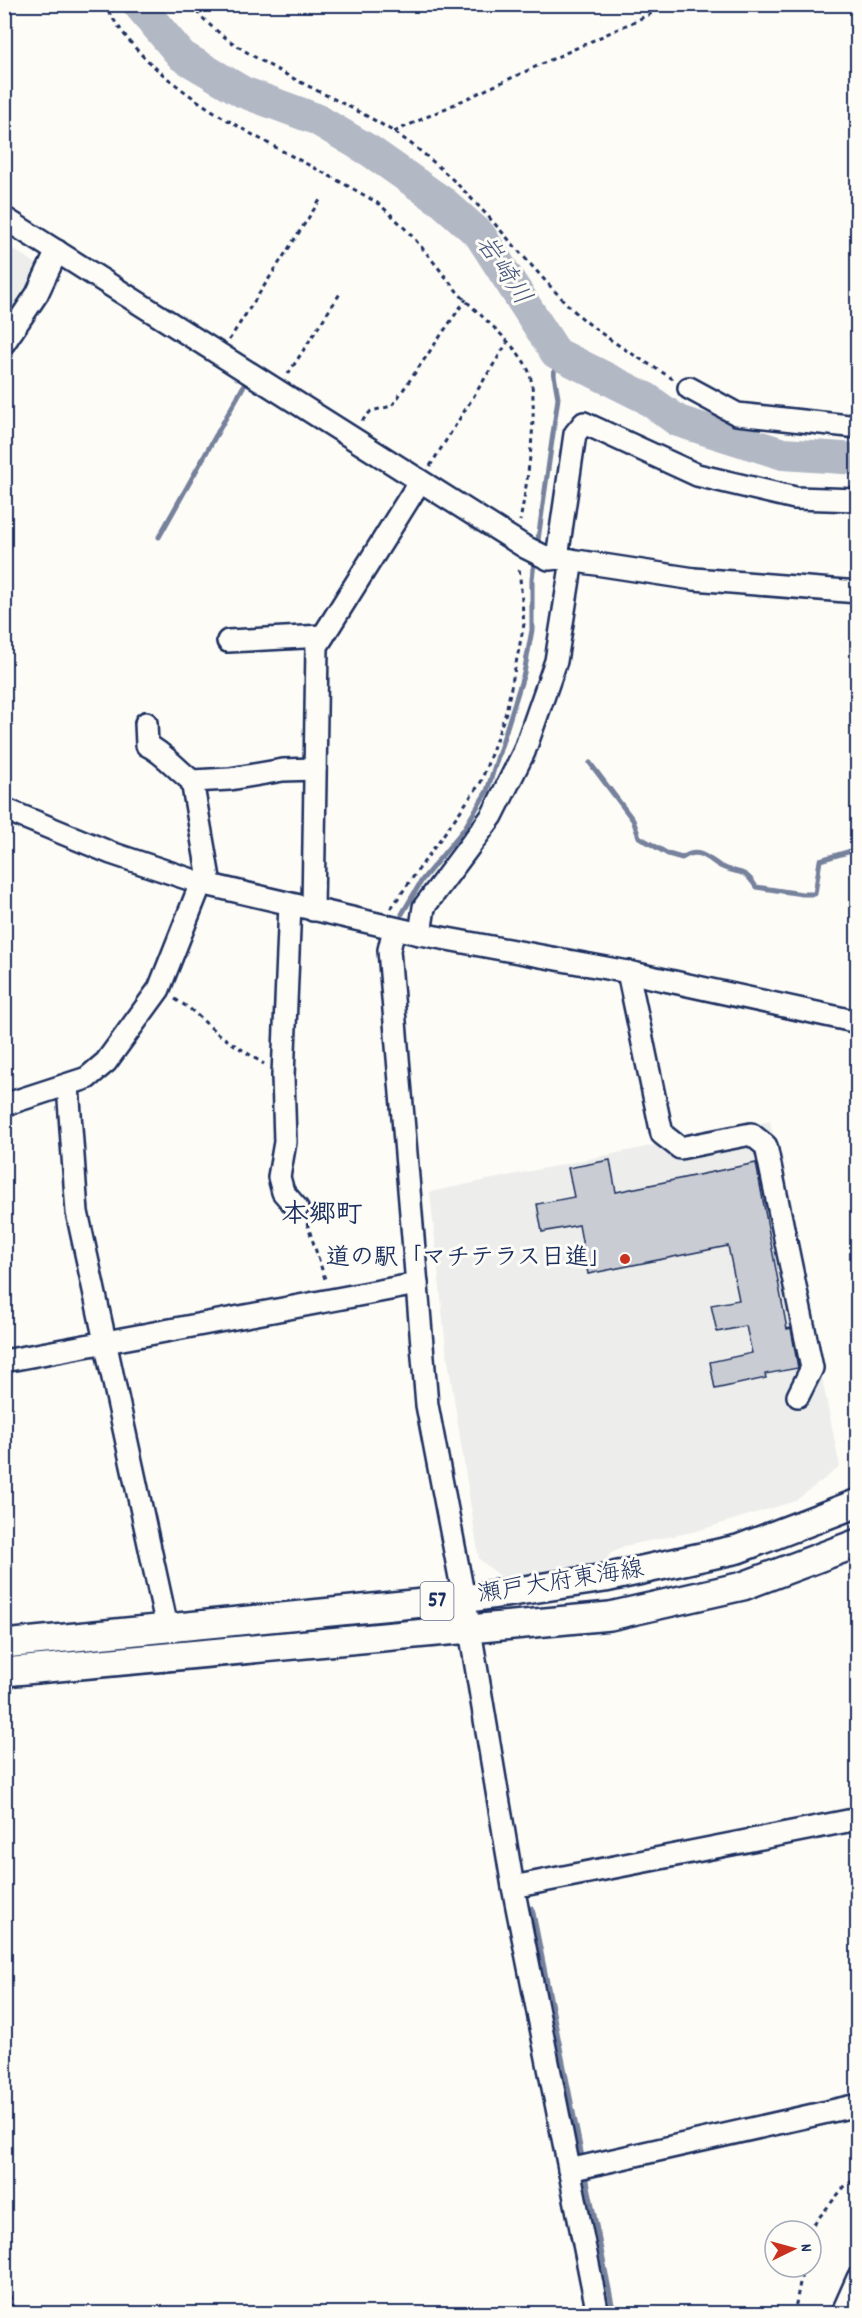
<svg xmlns="http://www.w3.org/2000/svg" width="862" height="2318" font-family="Dekko,'Klee One',sans-serif">
  <style>
    .built { fill: #edeeec }
    .lines { fill: none; stroke-linecap: round; stroke-linejoin: round }
    .stream { stroke: #76819c; stroke-width: 5 }
    .river { stroke: #b3b8c5; stroke-width: 32 }
    .building { fill: #c9ccd3; stroke: #1b2f5e; stroke-width: 1.5 }
    .minor-casing { stroke: #1b2f5e; stroke-width: 26 }
    .major-casing { stroke: #1b2f5e; stroke-width: 32 }
    .path { stroke: #1b2f5e; stroke-width: 3; stroke-dasharray: 4.5 4.5; stroke-linecap: butt }
    .minor { stroke: #fdfcf7; stroke-width: 21 }
    .major { stroke: #fdfcf7; stroke-width: 27 }
    .poi-dot { fill: #c8321e; stroke: #fdfcf7; stroke-width: 2 }
    .labels { text-anchor: middle; dominant-baseline: central; stroke-width: 6; stroke-linejoin: round; paint-order: stroke }
    .shield { fill: #fdfcf7; stroke: #5f6c8c; stroke-width: 1.5 }
    .shield-label { font-size: 22px; font-weight: bold; fill: #1b2f5e }
    .poi-label { font-size: 24px; font-weight: bold; fill: #1b2f5e; stroke: #fdfcf7; text-anchor: end }
    .street-label { font-size: 24px; fill: #1b2f5e; stroke: #fdfcf7 }
    .water-label { font-size: 26px; font-style: italic; fill: #49587d; stroke: #fdfcf7 }
    .quarter-label { font-size: 27px; font-weight: bold; fill: #1b2f5e; stroke: #fdfcf7 }
  </style>
  <rect width="100%" height="100%" fill="#fdfcf7"/>
  <filter id="ink" filterUnits="userSpaceOnUse"><feTurbulence type="fractalNoise" baseFrequency=".0167" numOctaves="2"/><feDisplacementMap in="SourceGraphic" scale="12" xChannelSelector="R" yChannelSelector="G"/><feConvolveMatrix kernelMatrix="1 2 1 2 8 2 1 2 1" color-interpolation-filters="sRGB"/></filter>
  <g filter="url(#ink)">
    <g class="built">
      <path d="M5 244 43 268 5 325Z"/>
      <path d="M770 1121 840 1467 795 1501 697 1531 624 1546 610 1554 602 1564 591 1569 505 1580 479 1559 446 1348 430 1192Z"/>
    </g>
    <g class="lines">
      <g class="stream">
        <path d="M159 537 247 380"/>
        <path d="M537 547 558 398 554 375 556 353"/>
        <path d="M590 763 633 820 639 837 668 854 682 858C698 847 706 857 720 866 737 875 744 867 756 887L802 894H815L820 860 858 849"/>
        <path d="M402 914 422 880 464 829 487 791 524 673 532 630V579L535 556"/>
        <path d="M532 1908 583 2162"/>
        <path d="M585 2171 614 2314"/>
      </g>
      <path class="river" d="M138 4 182 56 243 92 316 119 370 151 444 203 480 235 556 353 646 398 678 421 783 454 858 459"/>
    </g>
    <path class="building" d="M610 1160 616 1192 756 1163 787 1329 791 1328 798 1368 765 1374 766 1378 715 1389 710 1362 752 1353 746 1326 717 1332 711 1305 739 1300 728 1246 588 1274 579 1225 542 1232 537 1204 574 1197 568 1168Z"/>
    <g class="lines">
      <g class="minor-casing">
        <g id="minor">
          <path d="M4 218 525 547 549 559 557 558 694 579 858 592"/>
          <path d="M4 343 37 294 57 251"/>
          <path d="M689 388 737 414 858 427"/>
          <path d="M557 558 575 434 584 423 697 475 795 498 858 500"/>
          <path d="M228 641 323 636"/>
          <path d="M146 723 147 745C164 753 176 769 192 781L210 884"/>
          <path d="M192 781 230 779 283 770 315 769"/>
          <path d="M4 809 111 853 201 883 420 934 628 972 858 1022"/>
          <path d="M290 904 283 1076 285 1142 279 1177 283 1192 297 1208"/>
          <path d="M313 910 317 646 420 481"/>
          <path d="M394 929 389 950 427 1405 470 1630 513 1887 598 2314"/>
          <path d="M420 934 424 907 492 816 524 752 556 661 572 560"/>
          <path d="M628 972 662 1134 680 1148 751 1134 766 1146 812 1368 798 1396"/>
          <path d="M68 1086 77 1212 167 1627"/>
          <path d="M4 1105 87 1078 106 1062 159 989 201 883"/>
          <path d="M4 1361 417 1284"/>
          <path d="M513 1887 858 1819"/>
          <path d="M569 2170 858 2105"/>
          <path d="M842 2314 858 2278"/>
        </g>
      </g>
      <g class="major-casing">
        <g id="major">
          <path d="M4 1644 464 1599 605 1578 738 1549 858 1503"/>
          <path d="M4 1672 610 1616 743 1586 858 1543"/>
        </g>
      </g>
      <g class="path">
        <path d="M103 4C116 23 129 43 146 59 210 121 300 157 376 202 408 227 430 258 456 290 475 313 523 348 530 375 539 410 527 484 520 521"/>
        <path d="M191 4C228 57 339 96 394 132 463 177 512 248 569 306 599 336 638 357 673 379"/>
        <path d="M394 132 672 4"/>
        <path d="M229 340 322 197"/>
        <path d="M288 374 341 292"/>
        <path d="M362 421 371 411 392 406 466 299"/>
        <path d="M430 466 507 343"/>
        <path d="M391 908 481 782 506 712 524 624 519 566"/>
        <path d="M175 999 189 1008 218 1034 264 1064"/>
        <path d="M307 1223 326 1282"/>
        <path d="M808 2231 844 2187 858 2177"/>
        <path d="M4 2269 14 2314"/>
        <path d="M794 2314 803 2267"/>
      </g>
      <use href="#minor" class="minor"/>
      <use href="#major" class="major"/>
    </g>
  </g>
  <circle class="poi-dot" cx="625" cy="1259" r="6"/>
  <g class="labels">
    <rect class="shield" x="420.5" y="1582" width="33" height="38" rx="4.5"/>
    <g class="shield-label">
      <text x="437" y="1601">57</text>
    </g>
    <g class="poi-label">
      <text x="613" y="1259">道の駅「マチテラス日進」</text>
    </g>
    <g class="street-label">
      <text transform="translate(561 1583) rotate(-9)">瀬戸大府東海線</text>
    </g>
    <g class="water-label">
      <text transform="translate(502 271) rotate(56)">岩崎川</text>
    </g>
    <g class="quarter-label">
      <text x="322" y="1216">本郷町</text>
    </g>
  </g>
  <rect width="862" height="2318" fill="none" stroke="#fdfcf7" stroke-width="24"/>
  <rect x="12" y="12" width="838" height="2294" fill="none" stroke="#1b2f5e" stroke-width="2" filter="url(#ink)"/>
  <g transform="translate(793 2249) rotate(85)"><circle r="28" fill="#fdfcf7" stroke="#a3aaba" stroke-width="1.5"/>
  <path d="M0-4.5L10 22L0 15L-10 22Z" fill="#c8321e"/>
  <text y="-9" font-size="16" font-weight="bold" text-anchor="middle" fill="#1b2f5e">N</text>
  </g>
</svg>
